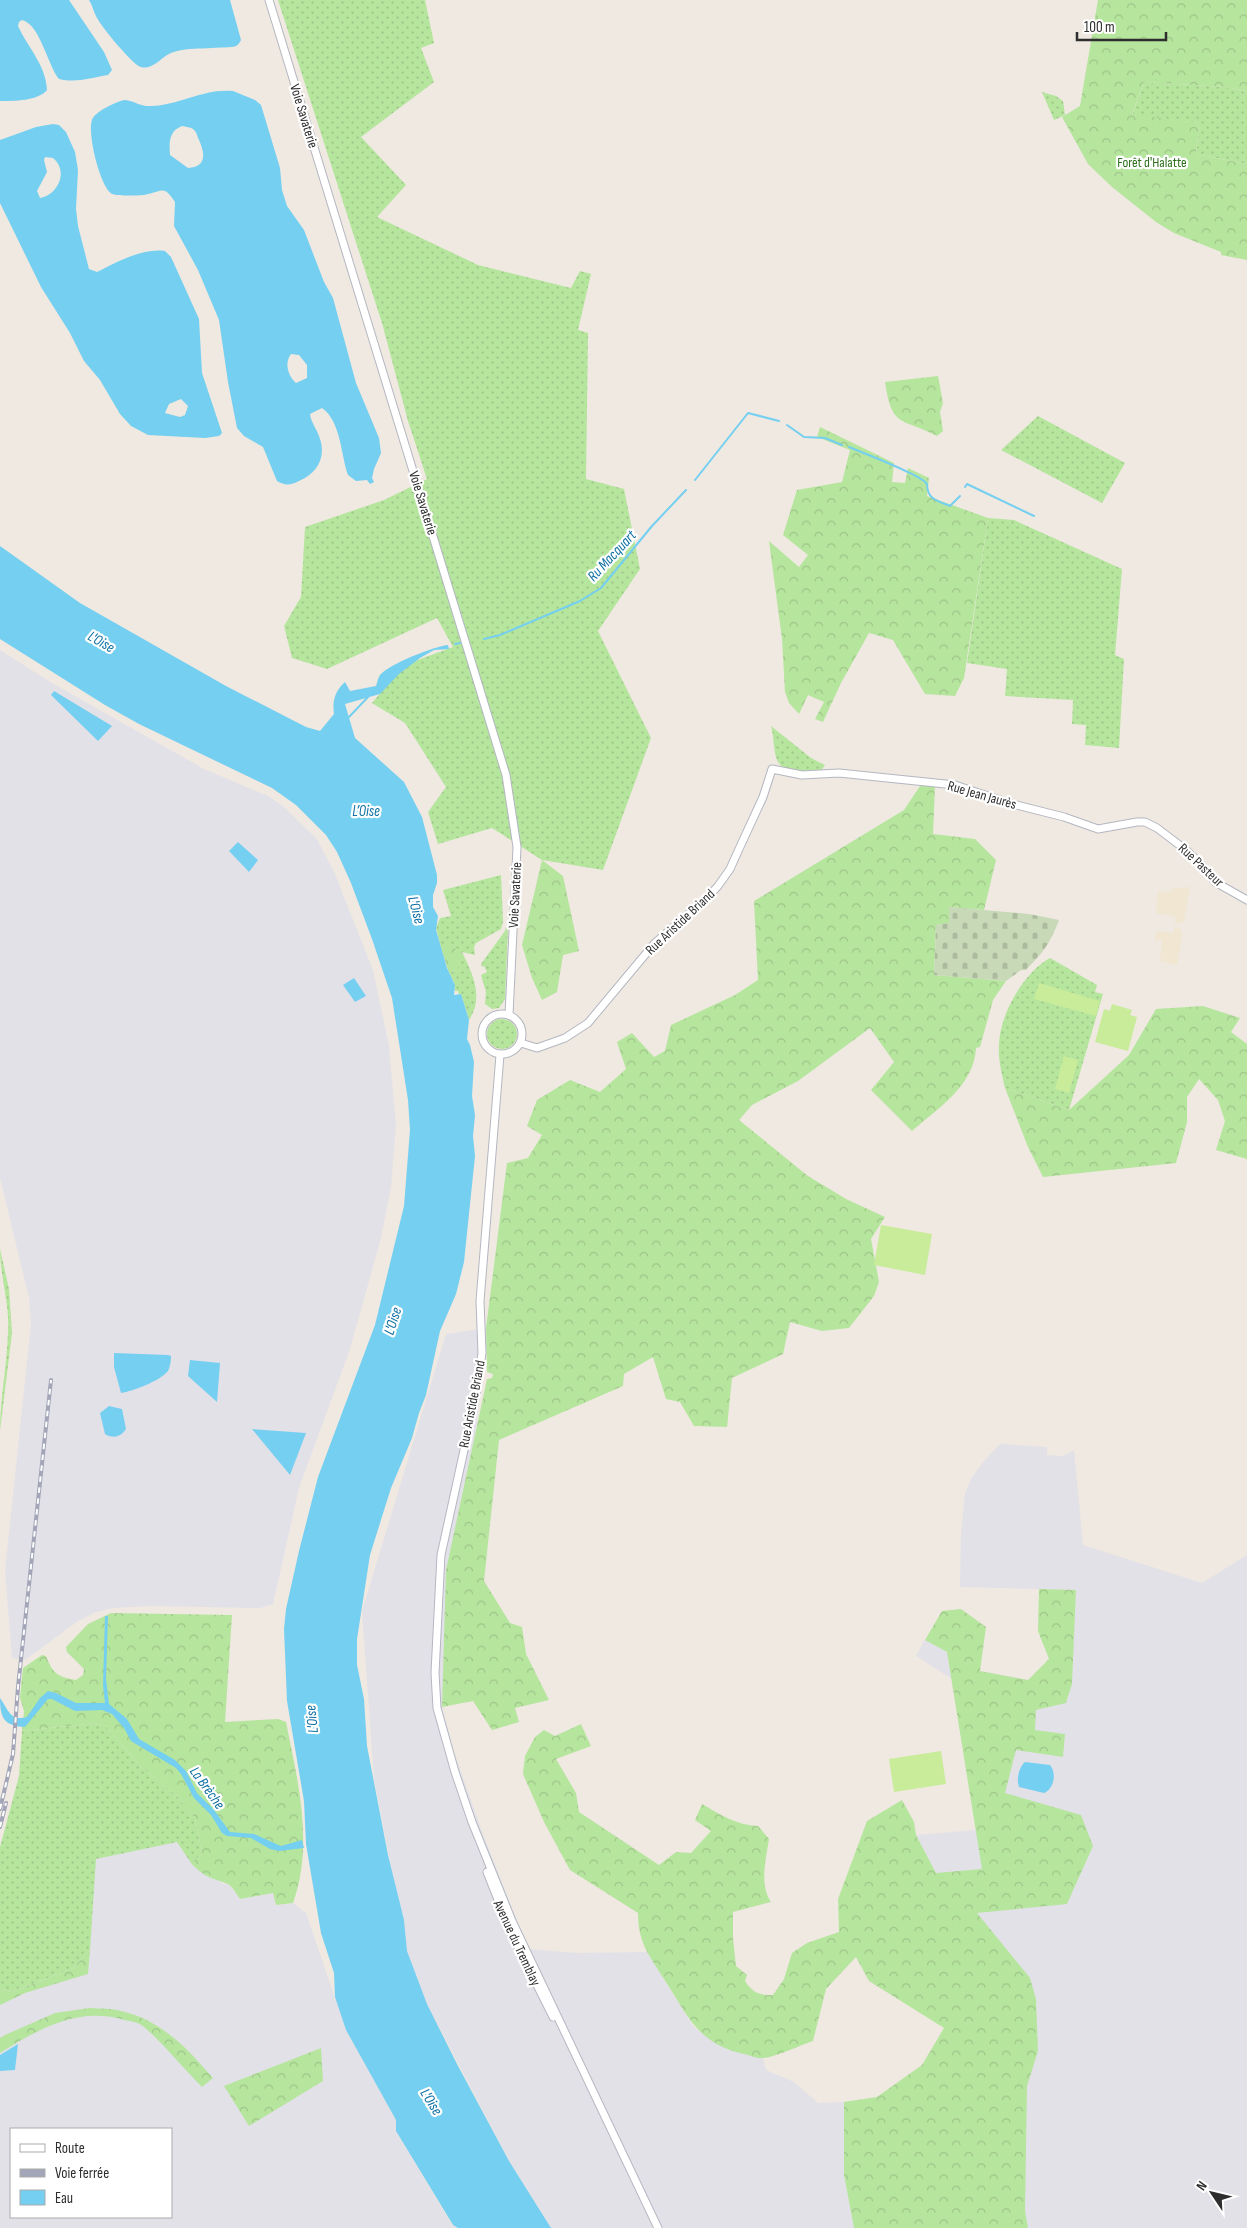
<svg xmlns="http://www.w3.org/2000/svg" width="1247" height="2228" font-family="'Sofia Sans Condensed',sans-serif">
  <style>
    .industrial { fill: #e3e1e8; fill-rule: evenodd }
    .education { fill: #f0e6d1 }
    .grass { fill: url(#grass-dots) }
    .forest { fill: url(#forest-crowns) }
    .cemetery { fill: url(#cemetery-stones) }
    .pitch { fill: #c9ec9a }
    .water { fill: #75cff0; fill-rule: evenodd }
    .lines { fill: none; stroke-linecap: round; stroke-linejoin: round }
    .stream { stroke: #75cff0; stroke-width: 2 }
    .secondary-casing { stroke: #b4b7c1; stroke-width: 9 }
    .secondary { stroke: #fff; stroke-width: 7 }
    .rail-casing { stroke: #a3a6b8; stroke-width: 4 }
    .rail { stroke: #fff; stroke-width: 2; stroke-dasharray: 5.5; stroke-linecap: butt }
    .labels { text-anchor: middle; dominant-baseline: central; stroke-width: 4.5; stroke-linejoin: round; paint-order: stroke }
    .street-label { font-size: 14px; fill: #2e2e2e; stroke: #fff }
    .park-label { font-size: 14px; fill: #2c6e1b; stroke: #fff }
    .water-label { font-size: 15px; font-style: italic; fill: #0d6fa3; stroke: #fff }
  </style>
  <defs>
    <pattern id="grass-dots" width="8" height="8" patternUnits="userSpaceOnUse" patternTransform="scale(1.25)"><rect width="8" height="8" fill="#b6e59e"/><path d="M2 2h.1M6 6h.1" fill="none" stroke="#9dc588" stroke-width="1.8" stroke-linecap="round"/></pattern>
    <pattern id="forest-crowns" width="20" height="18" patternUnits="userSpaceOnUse" patternTransform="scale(1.25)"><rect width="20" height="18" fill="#b6e59e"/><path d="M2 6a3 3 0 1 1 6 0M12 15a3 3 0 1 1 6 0" fill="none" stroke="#9dc588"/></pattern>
    <pattern id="cemetery-stones" width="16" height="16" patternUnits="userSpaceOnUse" patternTransform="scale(1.25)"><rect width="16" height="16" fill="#c8d9b8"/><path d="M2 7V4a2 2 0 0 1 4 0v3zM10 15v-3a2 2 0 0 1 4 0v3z" fill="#acbb9e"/></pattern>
  </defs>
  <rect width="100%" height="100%" fill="#efe9e1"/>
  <g class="industrial">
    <path d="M0 650 52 683 204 769 268 796 283 806 317 839 335 874 373 970 389 1046 396 1126 391 1187 381 1238 350 1349 299 1488 273 1604 260 1608 150 1606 113 1608 96 1612 78 1621 25 1660 12 1658 5 1571 31 1324 29 1298 0 1178Z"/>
    <path d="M486 1328 476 1428 442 1707 455 1755 483 1834 528 1949 578 1953 647 1952 693 2026 704 2035 729 2050 763 2058 766 2070 794 2082 818 2103 844 2102V2175L854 2228H551L509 2161 427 2004 407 1951 404 1920 395 1888 374 1779 362 1611 446 1334Z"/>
    <path d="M1000 1444 1047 1447V1455L1063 1456 1074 1450 1083 1545 1202 1583 1247 1555V2228H941L1016 2162 936 1873 916 1835 976 1830 952 1679 916 1656 925 1639 980 1671 1061 1686 1076 1590 960 1587 961 1532 965 1493 971 1479 983 1462Z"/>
    <path d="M177 1842 223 1884H229L240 1899 273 1893 276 1905 293 1903 306 1913 346 2030 396 2120V2131L452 2225 458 2228H0V1851ZM11 2129H171V2217H11Z"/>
  </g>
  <g class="education">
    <path d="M1190 887 1184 921H1182L1181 924 1175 923 1176 917 1156 913 1158 891 1170 892V889Z"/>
    <path d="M1175 927 1180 928V931H1183L1177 965 1160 961 1162 940H1154L1157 931 1173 933Z"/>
  </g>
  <g class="grass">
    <path d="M278 0H425L434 43 421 48 434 82 361 137 406 185 377 217 478 265 571 288 580 271 591 274 578 330 588 333 586 479 624 489 640 569 598 631 651 738 603 870 542 860 492 828 438 844 428 812 446 787 405 723 372 703 404 665 453 647 437 618 327 669 292 658 284 626 301 597 305 527 384 500 427 479 408 421 382 323Z"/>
    <path d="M1144 82 1225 87 1247 91V164L1196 154 1199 123 1132 115Z"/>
    <path d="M1042 92 1056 96 1063 101 1065 115 1054 120Z"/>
    <path d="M1038 416 1125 463 1102 503 1001 450Z"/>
    <path d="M988 518 1014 520 1122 569 1115 655 1124 659 1119 748 1085 745 1086 725 1072 724 1073 700 1005 696 1007 669 967 663Z"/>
    <path d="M771 726 811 758 825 765 821 771C807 773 781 776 776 757 773 747 774 736 771 726Z"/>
    <path d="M501 875 503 922 501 929 476 943 474 947 475 955 462 952C473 974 484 998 469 1020L461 994 459 995 458 991H455L454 982 449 973 456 970V950L453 945 441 948 436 928 440 918 451 916 443 890Z"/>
    <path d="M506 927H508L505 999 499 1008 492 1009 485 1004 486 992 481 975 487 972 484 966 482 967 481 964 505 931Z"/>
    <path d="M1050 958 1097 985 1095 992 1103 994 1069 1110 1005 1088C1002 1074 998 1060 999 1046 999 1015 1024 972 1050 958Z"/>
    <circle cx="502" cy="1034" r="15"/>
    <path d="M0 1249 9 1289 12 1333 0 1431C0 1398 7 1366 8 1332 10 1304 0 1277 0 1249Z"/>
    <path d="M96 1723 106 1726 140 1766 177 1796 195 1818 202 1854 191 1863 177 1842 96 1859 90 1950 73 1968 12 1992 0 1990V1847L19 1776 22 1731Z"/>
  </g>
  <g class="forest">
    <path d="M1098 0H1247V91L1225 87 1144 82 1132 114 1199 123 1196 154 1247 164V260L1221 255V252L1174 233 1156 222 1112 187 1088 164 1062 117 1080 106Z"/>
    <path d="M938 376 943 403 940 412 943 431 937 436C901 417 892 429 885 382Z"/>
    <path d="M820 427 894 463 892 482 905 483 908 468 929 478 927 496 988 518 964 678 955 696 925 694 893 640 869 633 841 683 823 722 815 719 824 702 808 695 799 714 789 703 785 692 782 639 769 541 799 567 808 555 783 535 797 490 842 482 850 450 817 437Z"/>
    <path d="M935 785 933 834 975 839 996 860 984 910 949 907V923L936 925 934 975 1006 981 993 1000 980 1047 976 1048C974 1086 938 1108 912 1131L871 1090 894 1062 870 1028 798 1081 752 1105 739 1120 808 1176 846 1199 885 1217 871 1239 879 1282 874 1296 849 1328 822 1331 790 1322 783 1354 732 1378 727 1427 694 1426 680 1402 666 1399 653 1357 624 1374 623 1386 499 1440 484 1581 510 1623 522 1627 526 1654 549 1700 515 1708 519 1722 492 1730 473 1701 442 1707 446 1570 487 1379 492 1378 493 1374 487 1372 486 1328 507 1163 528 1158 542 1135 527 1126 537 1100 570 1080 600 1092 626 1069 617 1042 632 1033 654 1057 665 1051 671 1025 735 995 758 980 754 901 904 810 920 786Z"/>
    <path d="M542 860 563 876 579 951 563 955 557 992 542 1000 532 978 522 945Z"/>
    <path d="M453 944 459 956 458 969 449 973 441 948Z"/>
    <path d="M1203 1006 1240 1018 1231 1032 1247 1044V1159L1216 1150 1225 1121 1218 1100 1199 1079 1187 1097V1122L1176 1163 1043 1177 1028 1147 1005 1088 1069 1110 1129 1055 1156 1009Z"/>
    <path d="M1039 1589 1076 1590 1072 1684 1066 1703 1036 1710 1035 1730 1065 1734 1063 1757 1016 1750 1005 1793 1081 1815 1093 1846 1067 1904 977 1913 1030 1978 1036 1999 1038 2051 1027 2086 1025 2211 1028 2228H854L844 2175V2102L877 2097 922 2065 944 2028 869 1981 856 1957 826 1989 813 2041C801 2045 773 2058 763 2058 757 2059 750 2055 744 2054 697 2044 687 2014 664 1979 649 1955 638 1943 638 1913L570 1870 544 1822 523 1774 525 1756 535 1737 544 1730 555 1736 581 1724 591 1746 556 1759 576 1793 579 1812 659 1865 676 1852 691 1853 711 1831 695 1820 702 1804C721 1815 736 1825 758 1826L769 1839C766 1859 759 1884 771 1902L733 1912V1938L736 1966 747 1975 745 1981C753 1993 759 1995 773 1995L784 1979 792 1953 807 1943 839 1932 838 1899 867 1821 902 1800 914 1822 916 1835 936 1873 982 1869 947 1652 925 1640 942 1611 961 1609 986 1627 980 1671 1028 1680 1049 1659 1038 1631Z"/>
    <path d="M111 1613 232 1615 225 1722 278 1719 286 1722C298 1782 314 1844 293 1903L276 1905 273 1893 240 1899C237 1895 232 1886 228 1884 210 1877 205 1878 191 1863L202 1854 195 1818 177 1796 140 1766 106 1726 96 1723 22 1731 24 1711 20 1698 23 1668 42 1655 46 1656C53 1674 58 1677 76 1680L83 1675 84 1669 67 1652 66 1647 88 1624Z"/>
    <path d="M90 1950 88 1974 25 1993 0 2005V1990L12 1992 73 1968Z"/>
    <path d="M90 2008C100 2009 112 2008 121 2011 161 2020 187 2048 213 2078L202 2087C182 2067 164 2044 143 2026 138 2022 128 2021 121 2019 76 2007 37 2030 0 2053V2038L5 2035 55 2013Z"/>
    <path d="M321 2048 323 2081 249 2126 224 2086Z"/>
  </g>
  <path class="cemetery" d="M949 907 1029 914 1059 920C1049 946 1043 952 1026 970H1021L1006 981 934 975 936 925 949 923Z"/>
  <g class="pitch">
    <path d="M1039 983 1100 1001 1096 1016 1034 999Z"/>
    <path d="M1112 1004 1132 1010 1130 1015 1137 1017 1128 1051 1095 1042 1104 1009 1110 1011Z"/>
    <path d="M1064 1056 1078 1060 1069 1093 1055 1089Z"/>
    <path d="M881 1225 932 1234 925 1275 874 1265Z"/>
    <path d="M941 1751 946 1784 894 1792 889 1759Z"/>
  </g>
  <g class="water">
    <path d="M0 0H69L104 52 112 70 108 75C90 78 77 83 59 79 48 66 40 24 22 20L19 22 18 26C28 48 46 65 47 90 38 101 14 101 0 101Z"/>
    <path d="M89 0H230L241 40C240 42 238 45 236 46 234 48 191 48 182 50 177 51 172 52 167 55 159 60 149 73 137 65 126 56 100 26 95 14 93 9 92 5 89 0Z"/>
    <path d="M233 91 255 100 261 105 280 168 282 190 287 206 304 230 324 282 333 298 356 383 379 438 381 453 374 469 372 478 374 482 370 484 367 480 356 481 348 475C341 456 341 421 322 408L310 414C311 422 316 428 319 436 327 456 318 473 299 481 291 485 285 486 277 481L263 447 244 436 237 428 228 382 219 320 198 270 174 226 175 202C164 185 163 191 148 194 143 196 118 196 112 194 100 187 87 133 92 120 94 112 117 101 125 100 134 101 142 107 151 106 180 105 204 88 233 91ZM182 126C186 127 190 127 193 129 197 132 197 136 199 140 205 153 207 167 188 168L170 155C169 142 169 131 182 126ZM291 354 299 355 307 365V378L296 383C288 376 284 363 291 354Z"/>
    <path d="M53 124 59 125 66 132 75 152 78 170 76 209 78 226 89 269 97 272C117 262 142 248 165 251L171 257 199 319 202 373 222 433 219 436 205 438 148 435 131 426 120 414 100 380 84 361 70 333 41 287 0 203V140L36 127ZM45 157 53 158C69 171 58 195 40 198L37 191 47 172 44 160ZM181 399 188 406 185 415 180 417 165 413 169 404Z"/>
    <path d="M0 546 80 603 226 686 306 727 320 731 334 714C332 701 335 691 345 682L350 691 376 686C377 683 378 678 380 675 391 663 433 647 448 645L449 649 434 650 420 658 399 674 380 694 345 704 355 738 404 782 422 817 437 875V883L433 895V907L438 916 436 930 447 968 455 985 454 995 461 994 469 1020 467 1039 470 1045 474 1062 472 1096 475 1115 473 1136 475 1156 464 1262 456 1294 440 1331 426 1395 419 1413 412 1438 391 1488 370 1555 357 1639V1665L364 1699 367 1746 388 1855 404 1920 407 1951 427 2004 457 2064 509 2161 551 2228H458L453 2225 396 2131V2120L346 2030 335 1997 334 1973 321 1933 306 1844 304 1801 287 1701 284 1629 286 1609 299 1551 318 1477 375 1325 404 1206 410 1130 408 1100 392 998 372 939 351 883 337 852 326 835 296 805 272 788 139 724 105 705 0 639Z"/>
    <path d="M54 691 112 726 98 741 51 695Z"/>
    <path d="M238 842 258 860 249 872 229 851Z"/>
    <path d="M354 978 366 996 355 1002 343 985Z"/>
    <path d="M114 1353 168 1355 171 1356C171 1361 170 1367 168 1371 160 1381 133 1391 121 1393L114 1367Z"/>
    <path d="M190 1360 220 1363 217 1402 188 1376Z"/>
    <path d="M109 1406 122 1409 126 1429C121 1437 113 1439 105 1434L100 1413Z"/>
    <path d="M252 1429 306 1433 290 1475Z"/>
    <path d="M105 1616H108L106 1679 109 1704 127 1719 139 1739 175 1760 186 1771 197 1793 214 1810 230 1832 254 1834 281 1846 302 1840 304 1848 279 1851 270 1849 251 1838 227 1836 222 1833 211 1815 194 1798 181 1774 176 1768 131 1741 124 1728 112 1714 102 1710 75 1711 52 1699H48L25 1727C4 1726 0 1718 0 1698 8 1709 10 1722 27 1717L40 1698 48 1691 56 1693 76 1703H105L103 1685Z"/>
    <path d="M1025 1762 1050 1765C1057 1773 1054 1789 1044 1793L1019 1787C1016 1779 1019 1767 1025 1762Z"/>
    <path d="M18 2044 15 2070 0 2071V2055Z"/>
  </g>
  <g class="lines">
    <g class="stream">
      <path d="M787 425 804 437 825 438 842 445"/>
      <path d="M849 447C863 453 922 475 927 484 927 499 937 501 950 506L960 496"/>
      <path d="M695 480 748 413 779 421"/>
      <path d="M965 487 967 484 1034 516"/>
      <path d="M484 639 500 635 580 601 601 588 652 526 686 490"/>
      <path d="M455 644 460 643"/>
      <path d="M349 717 368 697"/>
    </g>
    <g class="secondary-casing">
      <g id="secondary">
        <path d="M269 0 506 775 517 847 509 1015"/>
        <circle cx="502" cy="1034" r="20"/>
        <path d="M521 1043 537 1048 565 1038 588 1023 654 944 707 898 718 886 730 869 739 849 763 797 772 769 802 775 839 773 955 785 1009 803 1064 817 1098 829 1137 822H1145L1157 828 1186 850 1200 863 1215 882 1247 900"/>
        <path d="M500 1055 480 1301 482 1353 475 1400 441 1555 435 1673 437 1708 455 1772 472 1822 512 1921 658 2228"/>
        <path d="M487 1872 512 1935 553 2017"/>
      </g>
    </g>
    <use href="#secondary" class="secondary"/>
    <g class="rail-casing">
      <g id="rail">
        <path d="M0 1809 13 1754 18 1687 51 1380"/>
        <path d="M0 1827 6 1803"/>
      </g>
    </g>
    <use href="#rail" class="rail"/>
  </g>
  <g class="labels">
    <g class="street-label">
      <text transform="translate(304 116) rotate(73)">Voie Savaterie</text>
      <text transform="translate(423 503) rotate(73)">Voie Savaterie</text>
      <text transform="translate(982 795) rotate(16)">Rue Jean Jaurès</text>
      <text transform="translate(1201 865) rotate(43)">Rue Pasteur</text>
      <text transform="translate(515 895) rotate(-87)">Voie Savaterie</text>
      <text transform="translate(680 922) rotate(-43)">Rue Aristide Briand</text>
      <text transform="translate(472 1404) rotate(-79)">Rue Aristide Briand</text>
      <text transform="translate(517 1943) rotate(65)">Avenue du Tremblay</text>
    </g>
    <g class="park-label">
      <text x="1152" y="162">Forêt d'Halatte</text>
    </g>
    <g class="water-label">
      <text transform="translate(612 556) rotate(-47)">Ru Macquart</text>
      <text transform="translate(101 642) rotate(30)">L'Oise</text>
      <text x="366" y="811">L’Oise</text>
      <text transform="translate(416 910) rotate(75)">L'Oise</text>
      <text transform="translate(393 1321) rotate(-72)">L'Oise</text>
      <text transform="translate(312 1719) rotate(-96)">L'Oise</text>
      <text transform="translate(207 1788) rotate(54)">La Brèche</text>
      <text transform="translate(431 2102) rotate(58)">L'Oise</text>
    </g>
  </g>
  <rect x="10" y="2128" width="162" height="90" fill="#ffffff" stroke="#ababab"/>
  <rect x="20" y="2144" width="25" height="8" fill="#ffffff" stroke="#ababab"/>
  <text x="55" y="2153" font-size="15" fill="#2e2e2e">Route</text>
  <rect x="20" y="2169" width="25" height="8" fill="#a3a6b8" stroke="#ababab"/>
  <text x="55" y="2178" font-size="15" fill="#2e2e2e">Voie ferrée</text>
  <rect x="20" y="2190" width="25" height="15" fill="#75cff0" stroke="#ababab"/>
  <text x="55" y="2203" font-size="15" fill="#2e2e2e">Eau</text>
  <g transform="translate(1212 2193) rotate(305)" stroke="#ffffff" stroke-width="4" paint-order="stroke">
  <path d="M0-4L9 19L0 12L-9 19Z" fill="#2e2e2e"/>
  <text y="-8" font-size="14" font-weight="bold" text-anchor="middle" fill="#2e2e2e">N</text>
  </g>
  <path d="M1077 32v8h89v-8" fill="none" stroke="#2e2e2e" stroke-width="2.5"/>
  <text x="1084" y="32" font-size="15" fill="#2e2e2e" stroke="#ffffff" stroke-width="4" paint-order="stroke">100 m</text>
</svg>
